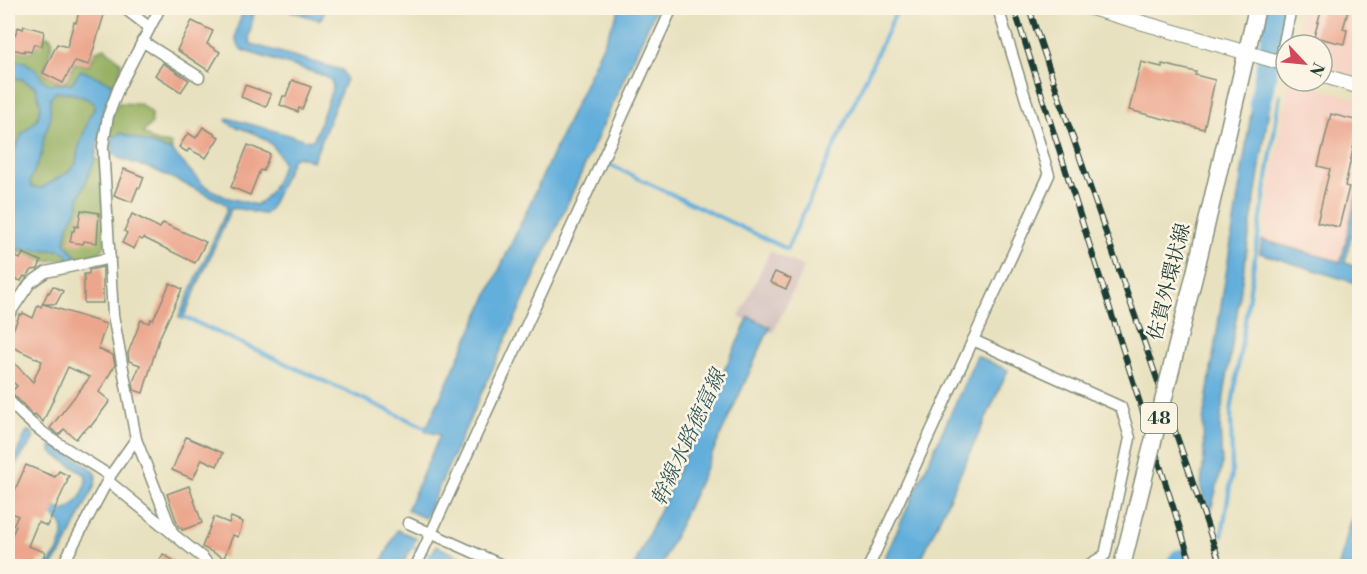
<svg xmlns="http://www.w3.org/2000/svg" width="1367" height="574" font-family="'Libre Bodoni','Noto Serif JP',serif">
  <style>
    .built { fill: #f6d2c4 }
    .industrial { fill: #d1bfbe }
    .forest { fill: #96b163; stroke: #5a774c; stroke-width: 1.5 }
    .water { fill: #64afdc; stroke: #427688; stroke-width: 1.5; fill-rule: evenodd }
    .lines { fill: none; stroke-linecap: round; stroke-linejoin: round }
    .stream { stroke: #64afdc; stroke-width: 4 }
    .river { stroke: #64afdc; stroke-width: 22 }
    .building { fill: #eca68d }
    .minor-casing { stroke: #848f7a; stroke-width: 13 }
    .tertiary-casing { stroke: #848f7a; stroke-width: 16 }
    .primary-casing { stroke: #848f7a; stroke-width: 19 }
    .minor { stroke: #fff; stroke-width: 10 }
    .tertiary { stroke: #fff; stroke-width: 14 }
    .primary { stroke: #fff; stroke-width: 16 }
    .rail-casing { stroke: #1f3d34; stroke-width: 6 }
    .rail { stroke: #fcf5e5; stroke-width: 4; stroke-dasharray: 11; stroke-linecap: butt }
    .primary-bridge-casing { stroke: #848f7a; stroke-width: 19; stroke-linecap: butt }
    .primary-bridge { stroke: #fff; stroke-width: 16 }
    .labels { text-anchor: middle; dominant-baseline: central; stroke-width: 5; stroke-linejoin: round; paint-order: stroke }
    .shield { fill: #fcf5e5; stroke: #617469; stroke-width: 1.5 }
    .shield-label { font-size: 18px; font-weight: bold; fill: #1f3d34 }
    .street-label { font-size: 20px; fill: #1f3d34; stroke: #fcf5e5 }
    .water-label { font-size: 21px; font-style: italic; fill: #305a5e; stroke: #fcf5e5 }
  </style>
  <rect width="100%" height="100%" fill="#fcf5e5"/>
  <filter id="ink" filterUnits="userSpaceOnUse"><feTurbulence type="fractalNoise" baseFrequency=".0167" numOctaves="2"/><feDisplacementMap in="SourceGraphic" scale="12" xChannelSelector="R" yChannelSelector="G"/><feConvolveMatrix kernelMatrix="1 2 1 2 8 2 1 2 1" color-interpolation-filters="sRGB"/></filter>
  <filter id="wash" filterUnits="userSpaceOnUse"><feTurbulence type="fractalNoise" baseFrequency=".008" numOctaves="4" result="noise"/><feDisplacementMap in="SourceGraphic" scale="24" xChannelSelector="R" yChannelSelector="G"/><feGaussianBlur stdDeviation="1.35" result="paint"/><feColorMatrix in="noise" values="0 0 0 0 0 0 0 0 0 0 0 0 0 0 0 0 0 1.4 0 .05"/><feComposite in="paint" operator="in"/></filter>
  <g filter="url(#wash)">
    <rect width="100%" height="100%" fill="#e8e1bf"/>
    <g class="built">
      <path d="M1302 8H1359V78L1322 66V45H1295Z"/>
      <path d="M1289 81H1299L1359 100V183L1341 262 1262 240Z"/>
    </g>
    <path class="industrial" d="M770 251 804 267 773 333 739 317Z"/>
    <g class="forest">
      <path d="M46 36 50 37 53 42 43 73 63 83 67 80 75 63 89 66 96 51 105 48 121 62 119 78 113 84 81 70 71 84H49L43 80 36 70 25 62 8 61V50L31 53Z"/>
      <path d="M8 77 22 79 36 88 41 106 36 120 22 134 8 166Z"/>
      <path d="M56 92C70 92 82 94 94 103V110L90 115 78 150 76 164 67 173 42 188 32 187 30 181 42 153 44 136 50 120V99Z"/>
      <path d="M118 103 140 104 151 112 152 123 143 133 156 142 171 144 172 151 120 133 112 138V117Z"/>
      <path d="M95 159 100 160 105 245 100 253 83 257H76L65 242 68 226 79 206V198Z"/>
      <path d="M11 249 62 250 68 254 69 259 45 261 22 252 17 255 8 253V251Z"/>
    </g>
    <g class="water">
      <path d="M244 8H255L249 37 251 44 342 70 346 79 313 161 297 156 293 158 270 209 265 214C253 214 242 206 231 209L183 319 179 317 226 212 227 206 221 201 155 170 119 158 113 154 112 138 120 133 172 151 203 185 225 197 256 205C271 197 277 179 283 164 276 144 264 136 243 129 236 127 231 126 226 120L228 118 310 141 314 139 333 87 331 80 322 75 242 50C228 36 241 23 244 8Z"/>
      <path d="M282 8H326L322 17 319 20Z"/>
      <path d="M620 8H656L425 518 407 510 440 435 425 431Z"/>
      <path d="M1269 8H1286L1278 48 1271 46 1263 37Z"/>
      <path d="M8 61 25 62 36 70 43 80 49 84H71L81 70 113 84 105 107 95 159 79 198V206L68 226 65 242 76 257H83L72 261 69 259 67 254 61 250 12 249 8 251V166L22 134 37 120 41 106 36 88 22 79 8 77ZM56 92C70 92 82 94 94 103V110L90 115 78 150 76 164 67 173 42 188 32 187 30 181 42 153 44 136 50 120V99Z"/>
      <path d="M1266 73 1274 76 1222 409 1220 425 1222 466 1210 514 1201 488 1204 455 1203 422 1257 75Z"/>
      <path d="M1359 183V199L1345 263 1359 268V284L1260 253 1262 240 1341 262Z"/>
      <path d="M749 317 770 327 661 566H634Z"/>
      <path d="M977 356 1008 370 918 566H881Z"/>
      <path d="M27 431 32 432 34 438C28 449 17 459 13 471 5 495 49 505 65 511 80 502 86 491 86 475L51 452V446L58 447 93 469 96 475 95 485 62 552 52 566H45C53 560 58 552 61 543 70 519 50 514 33 507 25 503 16 498 8 494V472Z"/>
      <path d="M1359 491V547L1354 566H1339Z"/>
      <path d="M397 530 416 538 402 566H380Z"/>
      <path d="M436 546 481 566H429L426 565Z"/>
    </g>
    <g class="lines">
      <g class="stream">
        <path d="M608 164 787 249 898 8"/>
        <path d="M184 317 431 430"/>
        <path d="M1222 535 1232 474 1231 412 1280 95"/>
        <path d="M409 545 435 557"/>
      </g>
      <g class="river">
        <path d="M1260 104 1277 8"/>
        <path d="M1176 566 1180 560"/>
      </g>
    </g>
    <g id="blocks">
      <g class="building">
        <path d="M80 8H106L89 65 75 61 63 83 43 73 57 44 67 47 74 22 76 23Z"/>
        <path d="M1322 8H1340L1339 9 1348 11 1343 29 1347 30 1344 44 1314 37Z"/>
        <path d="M192 21 213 31 207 44 220 52 209 71 177 50Z"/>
        <path d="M24 26 44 31 42 47 34 44 31 52 24 50V52L8 48V33L15 35 18 27 23 29Z"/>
        <path d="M1141 62 1162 67V64L1196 72 1195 75 1215 80 1204 129 1129 110Z"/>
        <path d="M163 63 189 80 181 92 155 75Z"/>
        <path d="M292 80 311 87 302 109 299 108 298 112 280 105 283 96H286Z"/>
        <path d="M245 85 271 94 266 107 241 97Z"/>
        <path d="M1331 114 1359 121 1345 186 1349 187 1339 227 1317 222 1330 169 1318 166Z"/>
        <path d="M203 127 219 137 206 158 189 149 187 152 179 147 188 133 196 138Z"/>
        <path d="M248 145 270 154 263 171 260 170 250 195 231 187Z"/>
        <path d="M124 169 144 177 140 188 138 187 132 202 114 195Z"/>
        <path d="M81 210 99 213 97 243 84 241 83 244 70 242 72 231H74L75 226 78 227Z"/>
        <path d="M132 214 160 228 163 223 206 242 195 263 144 238 142 240 139 238 134 249 122 243 127 233 124 231Z"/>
        <path d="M8 253 20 259 23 253 41 261 38 269 32 270 26 277 24 276 21 281 16 279 14 282 8 278Z"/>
        <path d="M103 267V303H84V274H89V270Z"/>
        <path d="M775 272 791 279 786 289 770 282Z"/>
        <path d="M170 283 182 289 159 339 143 393 134 390 133 382 140 365 129 361 128 353 141 320 149 323 151 319 153 320Z"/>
        <path d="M53 286 63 291 56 304H43L106 324 98 349 113 355 115 365 99 392 110 401 91 426 90 425 84 431 83 430 76 439 64 429 59 435 50 428 90 377 68 367 43 422 35 414 34 416 11 392 17 386 8 377V357L33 382 42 361 8 345V341L20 314 22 315 23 313 33 318 38 305 41 307 48 292 49 293Z"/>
        <path d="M186 437 223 453 217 466 202 459 193 479 172 470Z"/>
        <path d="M26 465 55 477 59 471 69 476 67 479 68 480 47 526 38 522 28 546 45 552 43 561 39 559 36 567H30L8 559V544L16 526 13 525 18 516 8 511V497L11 499Z"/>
        <path d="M189 486 202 523 182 530 181 527 179 528 167 494Z"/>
        <path d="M214 517 229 523 231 517 243 522 238 537 233 535 224 558 202 547Z"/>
        <path d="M163 554 173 560 169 567H156Z"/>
      </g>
    </g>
  </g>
  <g filter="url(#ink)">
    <use href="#blocks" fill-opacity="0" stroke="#848f7a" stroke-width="1.5"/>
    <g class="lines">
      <g class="minor-casing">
        <g id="minor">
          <path d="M124 8 149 27"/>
          <path d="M142 41 199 77"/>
          <path d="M1280 62 1291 8"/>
          <path d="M8 316 30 283 46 272 110 258"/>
          <path d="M973 340 1121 407 1130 438 1105 555 1087 566"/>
          <path d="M8 399C34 433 74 452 110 476"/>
          <path d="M136 439 173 534 203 558 210 566"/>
          <path d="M108 481 172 533"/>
          <path d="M408 523 504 566"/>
          <path d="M62 566 110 476 136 439 113 315 103 146 108 116 119 87 160 8"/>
          <path d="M416 566 672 8"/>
          <path d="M869 566 1049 175 998 8"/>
        </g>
      </g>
      <g class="tertiary-casing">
        <g id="tertiary">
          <path d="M1091 8 1286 64"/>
          <path d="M1322 75 1360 87"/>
        </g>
      </g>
      <g class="primary-casing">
        <path id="primary" d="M1196 269 1257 8"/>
      </g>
      <use href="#minor" class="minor"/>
      <use href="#tertiary" class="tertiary"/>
      <use href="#primary" class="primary"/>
      <g class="rail-casing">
        <g id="rail">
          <path d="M1014 8 1192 566"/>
          <path d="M1029 8C1091 195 1159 380 1221 566"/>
        </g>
      </g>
      <use href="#rail" class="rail"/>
      <g class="primary-bridge-casing">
        <path id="primary-bridge" d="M1122 566 1196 269"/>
      </g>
      <use href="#primary-bridge" class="primary-bridge"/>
    </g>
  </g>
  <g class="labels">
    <rect class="shield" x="1141" y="403" width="36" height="30" rx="4.5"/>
    <g class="shield-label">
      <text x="1159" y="418">48</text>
    </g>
    <g class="street-label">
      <text transform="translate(1170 282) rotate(-76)">佐賀外環状線</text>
    </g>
    <g class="water-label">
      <text transform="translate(689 438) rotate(-65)">幹線水路徳富線</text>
    </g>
  </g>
  <rect width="1367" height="574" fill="none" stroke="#fcf5e5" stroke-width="30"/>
  <g transform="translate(1304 63) rotate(116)"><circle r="28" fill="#fcf5e5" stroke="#a4ab9e" stroke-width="1.5"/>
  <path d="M0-4.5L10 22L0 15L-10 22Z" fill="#d1495b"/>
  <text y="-9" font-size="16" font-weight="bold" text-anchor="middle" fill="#1f3d34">N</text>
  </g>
</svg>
